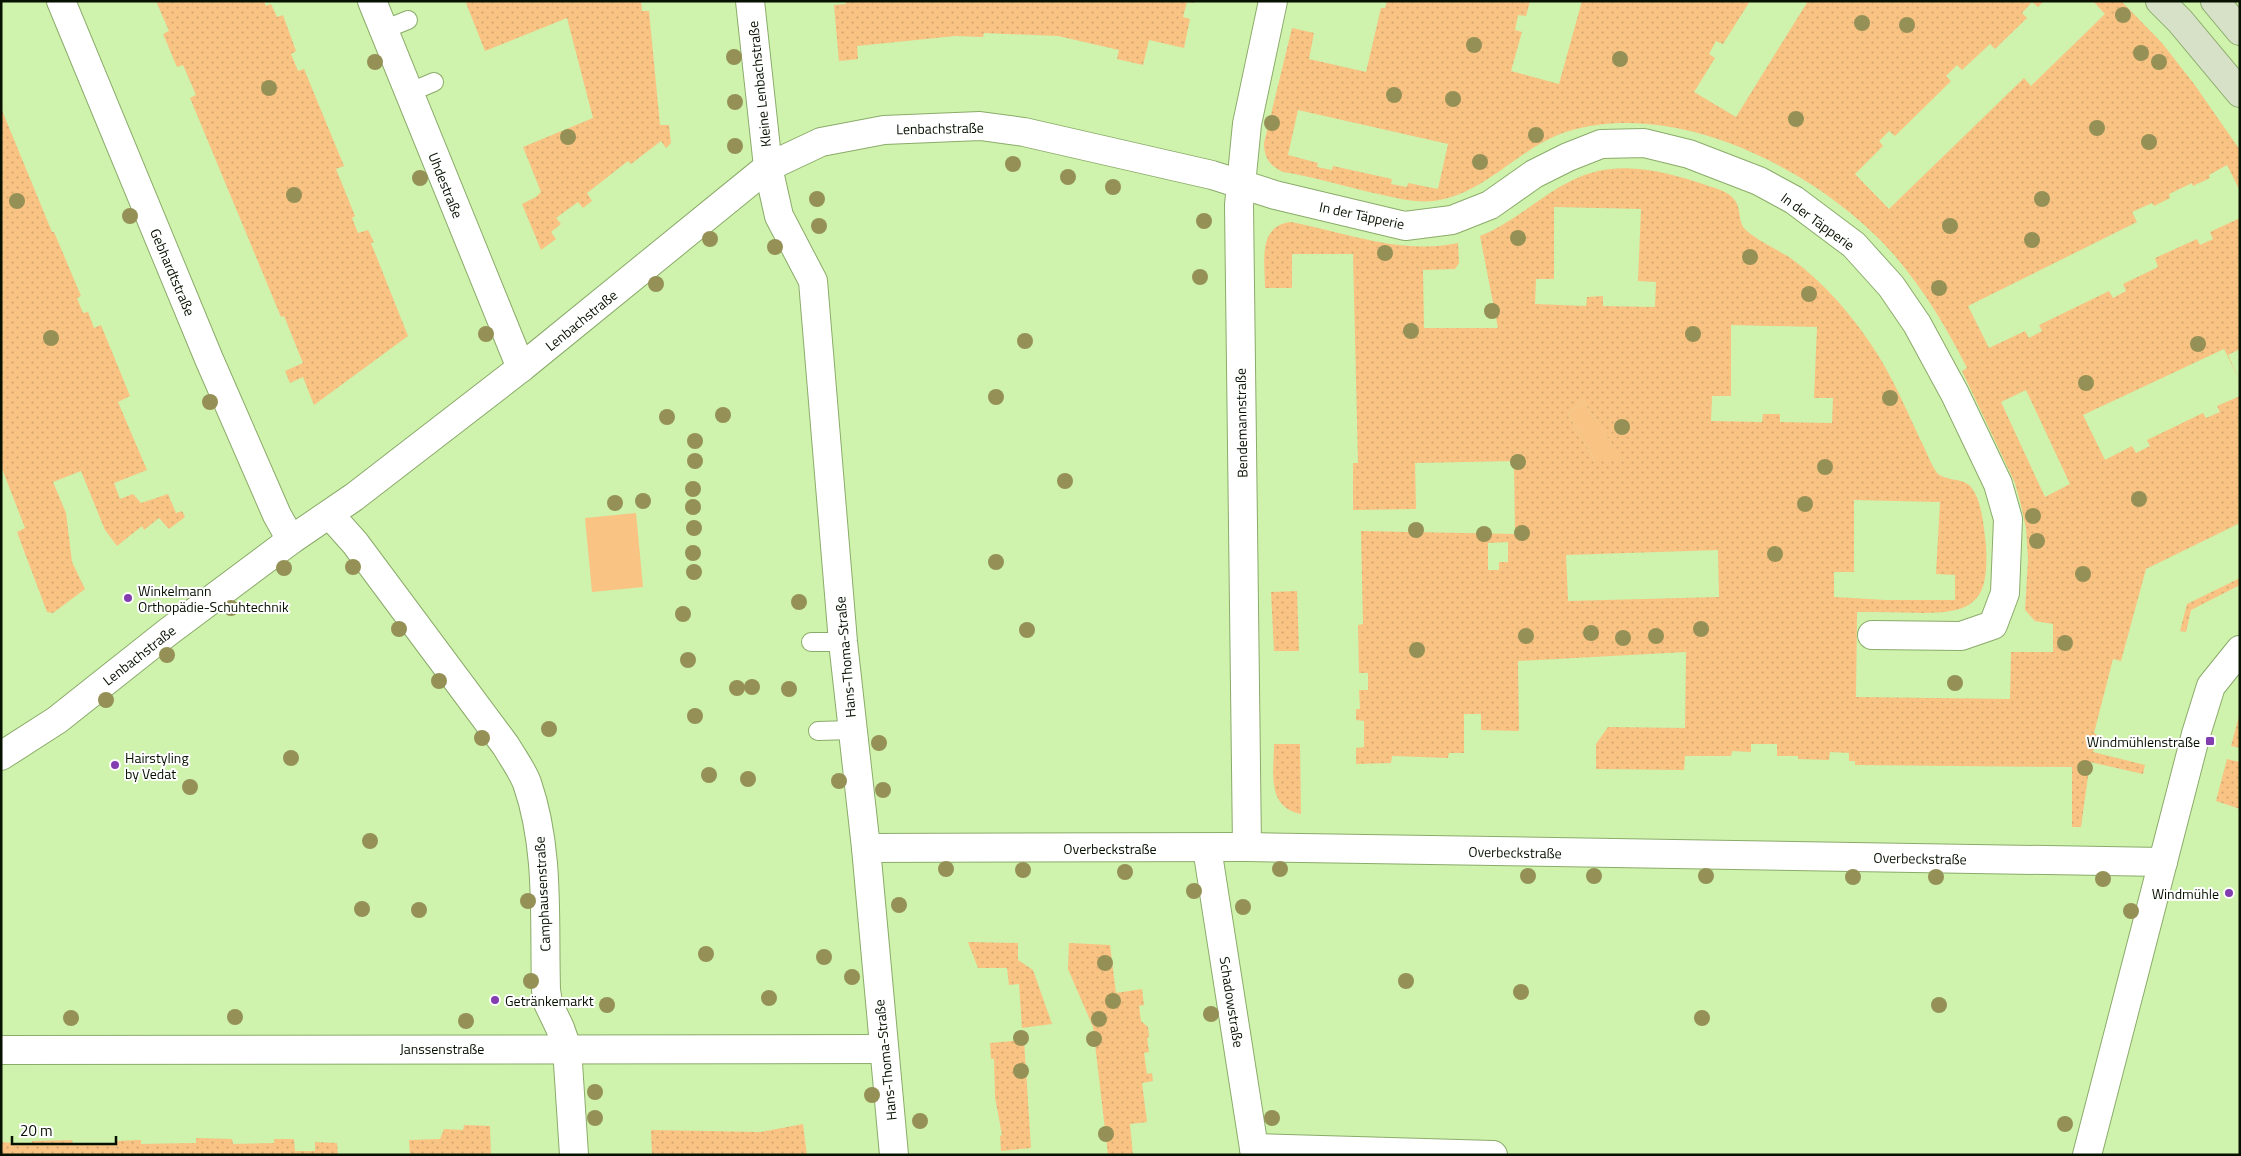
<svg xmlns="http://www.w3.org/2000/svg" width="2241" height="1156" font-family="'Titillium Web',sans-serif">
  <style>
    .green { fill: #f9c384 }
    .garden { fill: url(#garden-dots); fill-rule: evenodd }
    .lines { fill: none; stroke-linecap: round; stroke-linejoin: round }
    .service-casing { stroke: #8bab6a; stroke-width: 20 }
    .minor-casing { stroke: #8bab6a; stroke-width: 30 }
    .secondary-casing { stroke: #8bab6a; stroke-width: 30 }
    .service { stroke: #fff; stroke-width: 18 }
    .minor { stroke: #fff; stroke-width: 28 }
    .secondary { stroke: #d6e1c8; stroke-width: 28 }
    .tree { fill: #959156 }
    .poi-dot { fill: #833db0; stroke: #fff; stroke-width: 2 }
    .labels { text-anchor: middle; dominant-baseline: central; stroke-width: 4; stroke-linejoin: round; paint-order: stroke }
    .street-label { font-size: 14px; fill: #071100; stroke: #fff }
    .poi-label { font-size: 14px; fill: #071100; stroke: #fff; text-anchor: start }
  </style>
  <defs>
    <pattern id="garden-dots" width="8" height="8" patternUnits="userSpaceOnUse" patternTransform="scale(1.25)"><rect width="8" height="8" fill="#f9c384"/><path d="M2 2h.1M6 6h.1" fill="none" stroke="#d4a670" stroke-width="1.8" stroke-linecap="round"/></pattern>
  </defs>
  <rect width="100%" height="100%" fill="#cff2ad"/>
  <g class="green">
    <path d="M1583 401 1624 461H1595L1568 414Z"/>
    <path d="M636 513 643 587 592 592 585 518Z"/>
  </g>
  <g class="garden">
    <path d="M156 1H264L266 6 271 4 277 17 283 15 296 51 291 54 298 71 304 69 344 166 336 169 355 216 352 218 358 233 368 230 374 242 371 243 408 336 314 405 303 377 290 383 285 371 303 363 284 316 281 317 190 98 196 95 183 65 177 67 163 34 169 31Z"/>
    <path d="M470 1H641L642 11H649L660 125H669L671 143 666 148 661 141 631 164 628 161 587 193 592 201 583 208 578 202 556 218 561 224 551 232 556 239 541 250 522 204 536 197 541 192 523 147 593 118 567 18 485 51 466 3Z"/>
    <path d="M846 1H1194V3L1187 2 1183 17 1190 19 1184 48 1149 40 1143 65 1117 59 1119 50 1058 36 984 33 983 37 955 36 857 46 858 59 839 61 834 5 846 4Z"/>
    <path d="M1387 1H1530L1526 16 1518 15 1515 30 1522 32 1511 71 1559 84 1582 1H1750L1723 44 1716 41 1709 54 1715 58 1694 92 1736 117 1808 1H2044L2038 7 2032 2 2022 13 2027 18 1995 49 1990 44 1962 70 1957 65 1946 76 1951 81 1895 136 1889 131 1879 141 1883 146 1855 174 1889 209 2024 78 2031 86 2105 14 2093 1H2121L2126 6 2162 43 2194 84 2240 150V191L2227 165 2209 175 2210 178 2193 186 2192 183 2169 194 2170 198 2154 206 2152 203 2132 212 2137 222 1968 306 1989 348 2025 331 2029 338 2042 331 2039 325 2109 291 2113 298 2126 291 2123 284 2158 267 2155 258 2197 239 2200 245 2213 239 2210 232 2240 218V349L2228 355 2240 381 2224 349 2083 415 2105 460 2132 446 2136 453 2150 446 2147 440 2203 413 2206 418 2220 412 2217 406 2240 396V523L2146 569 2121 661 2113 659 2094 733 2097 735 2093 752 2145 765 2143 774 2090 762 2081 827H2072V767L1855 765V761H1849V753L1830 752 1829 760 1798 759V756H1777V744H1751V752L1732 751 1731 756H1685L1684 770 1596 769V744L1608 727 1685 728 1686 652 1518 661 1519 731 1481 730V714H1464V753H1449L1448 758 1392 756 1391 763 1356 764V748L1364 747V721L1356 720V709H1360L1359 690H1368V673H1359L1358 625 1363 624 1361 531 1515 534 1514 461 1415 463 1416 509 1353 510V463H1358L1353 254H1292V288H1265C1265 262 1257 226 1291 222 1347 233 1401 255 1458 243L1459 263 1455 269 1423 270 1424 328H1498L1480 236C1523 219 1552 182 1598 171 1635 163 1672 174 1706 185 1714 188 1727 191 1733 198 1743 208 1736 222 1747 231 1757 240 1776 249 1789 257 1825 283 1854 317 1878 355 1894 381 1907 411 1920 439 1926 450 1930 463 1937 473 1947 482 1962 477 1971 487 1982 500 1984 529 1986 545 1989 600 1976 613 1922 613 1900 612 1879 612 1857 612L1856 697 2010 699 2011 652H2053V624L2035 621 2025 610 2028 559 2026 528 2021 505 2015 483 1962 371 1967 368C1947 328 1924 290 1895 256 1823 173 1680 98 1569 131 1519 146 1487 194 1434 201 1415 203 1396 198 1378 194 1346 187 1315 177 1283 172 1270 166 1264 158 1264 143L1292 28 1314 33 1309 59 1366 72 1381 8H1385ZM1298 110 1448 144 1438 189 1408 183 1407 187 1391 184 1392 179 1333 166 1332 170 1317 167 1318 163 1288 155ZM1554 207 1641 209 1638 281 1656 282 1655 307 1603 306V296L1587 297 1586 306 1535 304 1536 279H1554ZM1731 325 1817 327 1814 398H1833L1832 423 1780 422V414H1763L1762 422 1711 421 1712 396H1731ZM2026 390 2070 484 2045 497 2001 402ZM1583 401 1623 460V461H1595L1568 414ZM1854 500 1940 502 1936 574 1955 575V600H1886L1834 597V572H1854ZM1508 542V562H1499V570H1488V543ZM1718 550 1719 597 1568 601 1566 555Z"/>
    <path d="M1 108 52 232H54L81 296 77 298 83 313 88 312 94 328 101 325 130 396 118 402 147 470 114 483 120 499 133 494 141 503 168 494 176 513 182 511 185 517 169 529 159 518 144 530 142 526 117 546 105 530 81 471 53 482 66 513 72 562 85 589 53 613 47 612 17 532 25 528 1 466Z"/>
    <path d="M2240 578V585L2191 610 2186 632 2180 631 2187 604Z"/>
    <path d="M1297 591 1299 651H1274L1271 592Z"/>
    <path d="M2240 712V748L2231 746Z"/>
    <path d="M1274 744H1300L1301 814C1266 807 1274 773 1274 744Z"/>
    <path d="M2227 759 2240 762V809L2216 801Z"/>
    <path d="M968 942 1018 943V960L1033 970 1052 1024 1022 1028 1019 984 1009 985 1007 968H978Z"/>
    <path d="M1069 943 1110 945 1116 993 1142 989 1144 1005 1139 1006 1141 1021 1148 1027 1149 1037 1147 1038 1149 1052 1144 1053 1147 1074 1152 1073 1153 1081 1142 1083 1147 1122 1130 1124 1133 1155H1108L1093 1027 1068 969Z"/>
    <path d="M1024 1040 1031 1148 1001 1151 1000 1136 1002 1135 995 1097 994 1059H991L990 1043Z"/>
    <path d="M803 1124 807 1155H652L651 1130 761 1132Z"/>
    <path d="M464 1125 490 1126 491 1155H410L409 1140 440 1139 444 1129 463 1130Z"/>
    <path d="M196 1138 232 1139 233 1144 274 1143V1139H294L295 1151H315V1142L337 1143 338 1155H1V1142L32 1145V1141L72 1140 73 1144H116V1141L141 1140V1144L196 1143Z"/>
  </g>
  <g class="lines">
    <g class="service-casing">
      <g id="service">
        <path d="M383 30 408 20"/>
        <path d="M408 93 434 82"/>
        <path d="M811 642H843"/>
        <path d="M818 731 851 730"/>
      </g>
    </g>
    <g class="minor-casing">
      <g id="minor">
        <path d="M61 1 209 359 277 515 291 540"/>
        <path d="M372 1 521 368"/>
        <path d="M750 1 768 167 779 216 813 281 843 642 866 848 894 1155"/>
        <path d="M330 515 355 543 506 746C513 758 522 770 527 783 550 849 544 921 546 990L548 1003 560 1028 567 1048 574 1155"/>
        <path d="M1 756 57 720 168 632 291 540 354 497 521 368 768 167 821 142 884 130 980 126 1024 132 1212 175 1275 195 1405 226 1452 220 1490 205 1534 174 1568 157 1601 144 1644 143 1689 154 1759 181 1794 200 1854 245 1891 286 1917 324 1955 394 1998 484 2008 519 2005 593 1993 625 1961 636 1872 635"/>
        <path d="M1247 847 1239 205 1247 124 1273 1"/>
        <path d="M866 848 1247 847 2163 862"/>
        <path d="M1207 848 1255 1155"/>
        <path d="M1 1050 883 1049"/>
        <path d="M1254 1148 1493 1155"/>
        <path d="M2087 1155 2196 734 2211 686 2240 650"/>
      </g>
    </g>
    <g class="secondary-casing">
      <g id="secondary">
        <path d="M2160 1 2180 21 2240 93"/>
        <path d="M2215 1 2240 31"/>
      </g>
    </g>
    <use href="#service" class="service"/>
    <use href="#minor" class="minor"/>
    <use href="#secondary" class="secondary"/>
  </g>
  <g class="tree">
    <circle cx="2123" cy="15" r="8"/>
    <circle cx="1862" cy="23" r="8"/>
    <circle cx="1907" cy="25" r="8"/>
    <circle cx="1474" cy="45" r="8"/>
    <circle cx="2141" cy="53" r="8"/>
    <circle cx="734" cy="57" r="8"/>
    <circle cx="1620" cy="59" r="8"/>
    <circle cx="375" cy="62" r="8"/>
    <circle cx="2159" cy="62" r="8"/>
    <circle cx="269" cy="88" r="8"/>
    <circle cx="1394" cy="95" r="8"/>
    <circle cx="1453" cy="99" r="8"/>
    <circle cx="735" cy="102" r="8"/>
    <circle cx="1796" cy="119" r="8"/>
    <circle cx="1272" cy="123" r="8"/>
    <circle cx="2097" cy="128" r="8"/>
    <circle cx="1536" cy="135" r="8"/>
    <circle cx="568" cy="137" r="8"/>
    <circle cx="2149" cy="142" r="8"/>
    <circle cx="735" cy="146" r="8"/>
    <circle cx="1480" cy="162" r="8"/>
    <circle cx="1013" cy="164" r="8"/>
    <circle cx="1068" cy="177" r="8"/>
    <circle cx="420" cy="178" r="8"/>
    <circle cx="1113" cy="187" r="8"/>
    <circle cx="294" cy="195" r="8"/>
    <circle cx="817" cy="199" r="8"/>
    <circle cx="2042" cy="199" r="8"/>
    <circle cx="17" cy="201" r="8"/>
    <circle cx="130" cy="216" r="8"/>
    <circle cx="1204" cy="221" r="8"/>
    <circle cx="819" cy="226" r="8"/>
    <circle cx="1950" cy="226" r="8"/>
    <circle cx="1518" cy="238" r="8"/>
    <circle cx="710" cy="239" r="8"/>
    <circle cx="2032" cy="240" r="8"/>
    <circle cx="775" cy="247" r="8"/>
    <circle cx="1385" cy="253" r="8"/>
    <circle cx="1750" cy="257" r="8"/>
    <circle cx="1200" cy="277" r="8"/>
    <circle cx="656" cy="284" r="8"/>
    <circle cx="1939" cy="288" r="8"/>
    <circle cx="1809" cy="294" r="8"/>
    <circle cx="1492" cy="311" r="8"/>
    <circle cx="1411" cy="331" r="8"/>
    <circle cx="486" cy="334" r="8"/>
    <circle cx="1693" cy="334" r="8"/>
    <circle cx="51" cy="338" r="8"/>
    <circle cx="1025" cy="341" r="8"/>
    <circle cx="2198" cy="344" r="8"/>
    <circle cx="2086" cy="383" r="8"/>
    <circle cx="996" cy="397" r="8"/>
    <circle cx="1890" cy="398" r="8"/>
    <circle cx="210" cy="402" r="8"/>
    <circle cx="723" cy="415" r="8"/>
    <circle cx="667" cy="417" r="8"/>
    <circle cx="1622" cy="427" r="8"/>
    <circle cx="695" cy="441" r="8"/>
    <circle cx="695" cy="461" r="8"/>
    <circle cx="1518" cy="462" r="8"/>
    <circle cx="1825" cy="467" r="8"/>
    <circle cx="1065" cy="481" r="8"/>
    <circle cx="693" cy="489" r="8"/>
    <circle cx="2139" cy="499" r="8"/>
    <circle cx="643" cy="501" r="8"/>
    <circle cx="615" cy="503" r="8"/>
    <circle cx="1805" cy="504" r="8"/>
    <circle cx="693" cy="507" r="8"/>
    <circle cx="2033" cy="516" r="8"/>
    <circle cx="694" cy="528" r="8"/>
    <circle cx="1416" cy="530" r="8"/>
    <circle cx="1522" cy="533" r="8"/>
    <circle cx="1484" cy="534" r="8"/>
    <circle cx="2037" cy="541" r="8"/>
    <circle cx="693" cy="553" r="8"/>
    <circle cx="1775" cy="554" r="8"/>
    <circle cx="996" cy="562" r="8"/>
    <circle cx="353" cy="567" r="8"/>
    <circle cx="284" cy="568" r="8"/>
    <circle cx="694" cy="572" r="8"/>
    <circle cx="2083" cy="574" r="8"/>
    <circle cx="799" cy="602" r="8"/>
    <circle cx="231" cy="608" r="8"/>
    <circle cx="683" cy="614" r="8"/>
    <circle cx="399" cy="629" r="8"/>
    <circle cx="1701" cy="629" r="8"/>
    <circle cx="1027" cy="630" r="8"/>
    <circle cx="1591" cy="633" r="8"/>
    <circle cx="1526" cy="636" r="8"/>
    <circle cx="1656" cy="636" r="8"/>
    <circle cx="1623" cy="638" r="8"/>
    <circle cx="2065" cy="643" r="8"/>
    <circle cx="1417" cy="650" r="8"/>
    <circle cx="167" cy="655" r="8"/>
    <circle cx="688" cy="660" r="8"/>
    <circle cx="439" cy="681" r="8"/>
    <circle cx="1955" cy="683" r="8"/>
    <circle cx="752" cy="687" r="8"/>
    <circle cx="737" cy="688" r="8"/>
    <circle cx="789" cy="689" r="8"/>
    <circle cx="106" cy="700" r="8"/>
    <circle cx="695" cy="716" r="8"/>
    <circle cx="549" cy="729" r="8"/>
    <circle cx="482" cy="738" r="8"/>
    <circle cx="879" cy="743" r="8"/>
    <circle cx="291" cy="758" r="8"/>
    <circle cx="2085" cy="768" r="8"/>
    <circle cx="709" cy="775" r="8"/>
    <circle cx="748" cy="779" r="8"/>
    <circle cx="839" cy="781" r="8"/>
    <circle cx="190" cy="787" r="8"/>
    <circle cx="883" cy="790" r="8"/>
    <circle cx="370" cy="841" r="8"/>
    <circle cx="946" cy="869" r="8"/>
    <circle cx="1280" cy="869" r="8"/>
    <circle cx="1023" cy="870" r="8"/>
    <circle cx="1125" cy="872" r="8"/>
    <circle cx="1528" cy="876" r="8"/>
    <circle cx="1594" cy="876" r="8"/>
    <circle cx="1706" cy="876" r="8"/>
    <circle cx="1853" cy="877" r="8"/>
    <circle cx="1936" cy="877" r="8"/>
    <circle cx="2103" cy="879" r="8"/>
    <circle cx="1194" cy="891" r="8"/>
    <circle cx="528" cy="901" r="8"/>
    <circle cx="899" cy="905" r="8"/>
    <circle cx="1243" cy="907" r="8"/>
    <circle cx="362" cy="909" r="8"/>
    <circle cx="419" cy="910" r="8"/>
    <circle cx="2131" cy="911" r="8"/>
    <circle cx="706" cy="954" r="8"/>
    <circle cx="824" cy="957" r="8"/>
    <circle cx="1105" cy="963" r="8"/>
    <circle cx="852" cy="977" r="8"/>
    <circle cx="531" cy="981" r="8"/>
    <circle cx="1406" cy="981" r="8"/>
    <circle cx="1521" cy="992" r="8"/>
    <circle cx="769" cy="998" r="8"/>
    <circle cx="1113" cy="1001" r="8"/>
    <circle cx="607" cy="1005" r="8"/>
    <circle cx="1939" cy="1005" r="8"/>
    <circle cx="1211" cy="1014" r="8"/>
    <circle cx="235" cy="1017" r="8"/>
    <circle cx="71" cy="1018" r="8"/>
    <circle cx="1702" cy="1018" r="8"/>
    <circle cx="1099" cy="1019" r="8"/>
    <circle cx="466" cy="1021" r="8"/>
    <circle cx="1021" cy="1038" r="8"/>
    <circle cx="1094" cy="1039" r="8"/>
    <circle cx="1021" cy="1071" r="8"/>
    <circle cx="595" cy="1092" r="8"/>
    <circle cx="872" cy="1095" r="8"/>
    <circle cx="595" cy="1118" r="8"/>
    <circle cx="1272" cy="1118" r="8"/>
    <circle cx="920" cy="1121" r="8"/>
    <circle cx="2065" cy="1124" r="8"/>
    <circle cx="1106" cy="1134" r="8"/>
  </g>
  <g class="poi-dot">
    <circle cx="128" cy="598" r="5"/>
    <rect x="2205" y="736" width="10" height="10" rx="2.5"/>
    <circle cx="115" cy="765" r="5"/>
    <circle cx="2229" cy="893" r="5"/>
    <circle cx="495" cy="1000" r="5"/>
  </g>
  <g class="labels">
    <g class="street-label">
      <text transform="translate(759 84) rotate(-96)">Kleine Lenbachstraße</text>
      <text transform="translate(940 128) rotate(-1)">Lenbachstraße</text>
      <text transform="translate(446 185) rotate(68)">Uhdestraße</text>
      <text transform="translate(1362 215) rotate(12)">In der Täpperie</text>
      <text transform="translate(1818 221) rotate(36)">In der Täpperie</text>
      <text transform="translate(173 272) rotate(67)">Gebhardtstraße</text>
      <text transform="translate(581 320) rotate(-39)">Lenbachstraße</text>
      <text transform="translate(1241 423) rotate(-91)">Bendemannstraße</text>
      <text transform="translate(139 655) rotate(-38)">Lenbachstraße</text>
      <text transform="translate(845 657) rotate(-95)">Hans-Thoma-Straße</text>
      <text x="1110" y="848">Overbeckstraße</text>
      <text transform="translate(1515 852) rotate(1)">Overbeckstraße</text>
      <text transform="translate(1920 858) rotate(1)">Overbeckstraße</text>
      <text transform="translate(542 894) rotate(-93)">Camphausenstraße</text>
      <text transform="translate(1232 1002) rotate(81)">Schadowstraße</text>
      <text x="442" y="1048">Janssenstraße</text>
      <text transform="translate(885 1060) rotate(-96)">Hans-Thoma-Straße</text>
    </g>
    <g class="poi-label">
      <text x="138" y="590">Winkelmann<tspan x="138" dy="16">Orthopädie-Schuhtechnik</tspan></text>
      <text x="2200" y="741" text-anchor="end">Windmühlenstraße</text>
      <text x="125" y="757">Hairstyling<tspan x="125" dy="16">by Vedat</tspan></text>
      <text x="2219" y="893" text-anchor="end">Windmühle</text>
      <text x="505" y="1000">Getränkemarkt</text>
    </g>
  </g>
  <rect width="2241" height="1156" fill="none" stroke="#071100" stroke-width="5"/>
  <path d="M12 1136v8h104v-8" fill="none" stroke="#071100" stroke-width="2.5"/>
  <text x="20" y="1136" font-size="15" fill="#071100" stroke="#ffffff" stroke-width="4" paint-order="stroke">20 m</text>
</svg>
